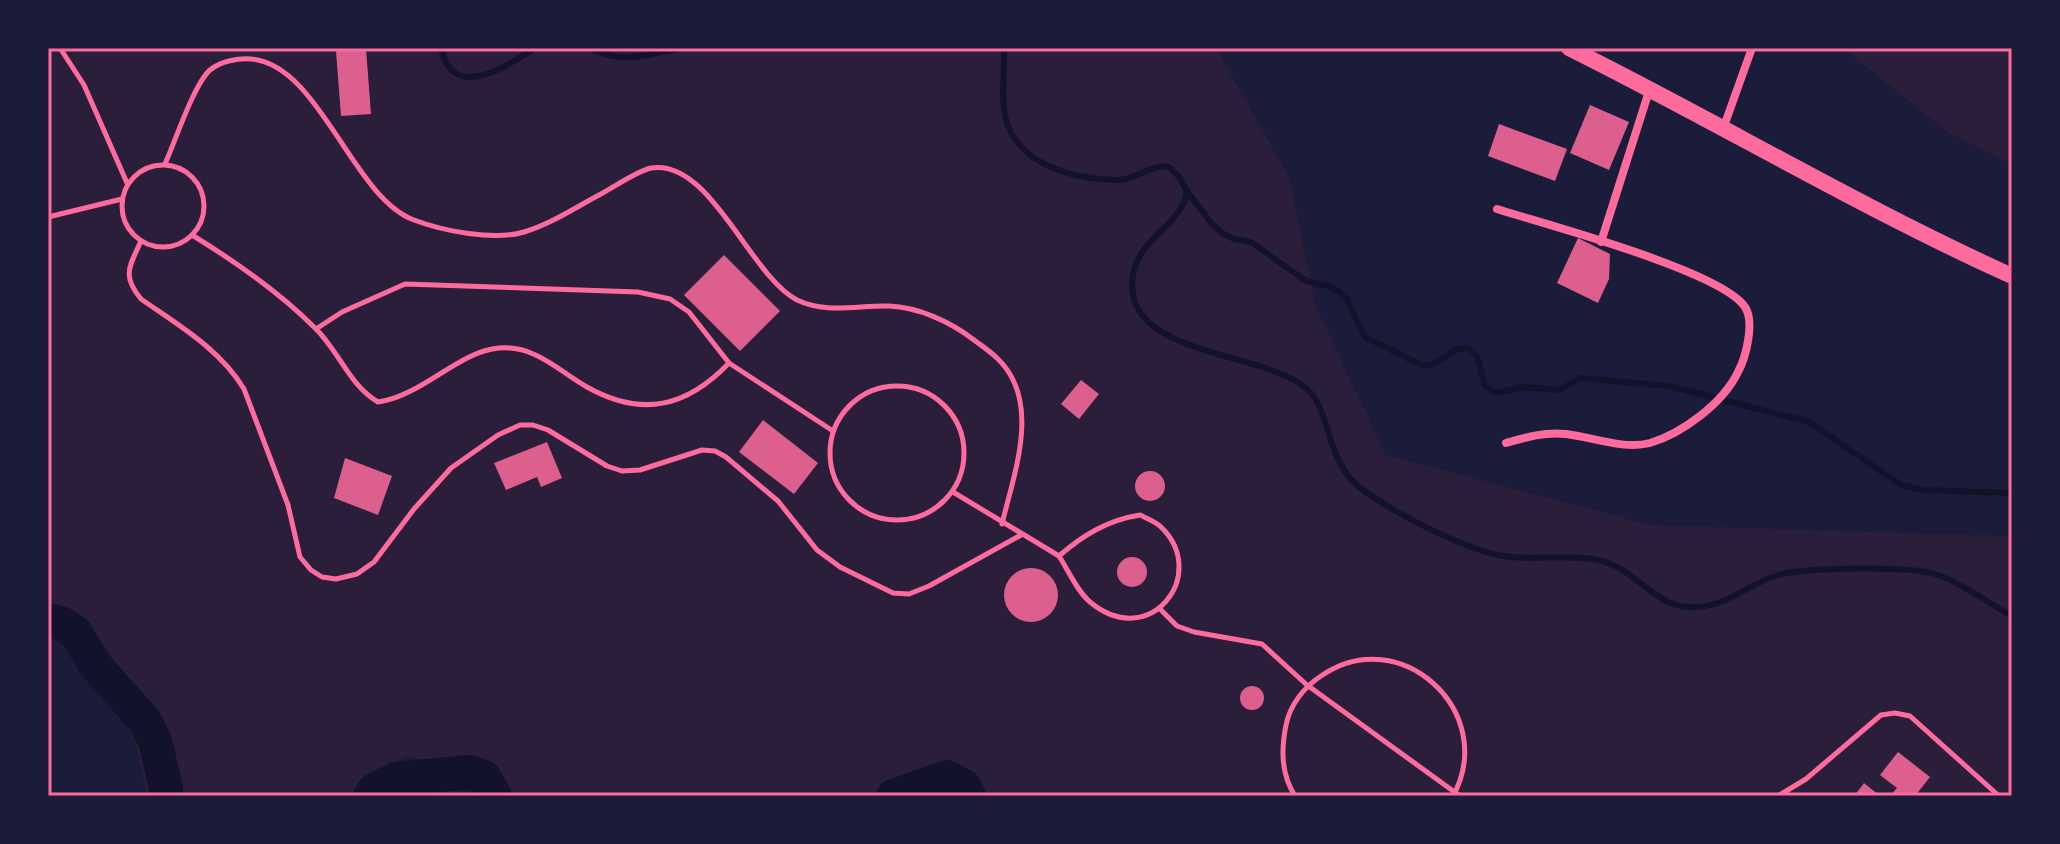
<svg xmlns="http://www.w3.org/2000/svg" width="2060" height="844" font-family="'Open Sans',sans-serif">
  <style>
    .green { fill: #2a1e3b }
    .lines { fill: none; stroke-linecap: round; stroke-linejoin: round }
    .stream { stroke: #12122b; stroke-width: 6 }
    .river { stroke: #12122b; stroke-width: 34 }
    .building { fill: #dd5f8e }
    .service { stroke: #ff6b9d; stroke-width: 5 }
    .minor { stroke: #ff6b9d; stroke-width: 8 }
    .trunk { stroke: #ff6b9d; stroke-width: 16 }
    .neatline { fill: none; stroke: #ff6b9d; stroke-width: 3 }
  </style>
  <rect width="100%" height="100%" fill="#1b1b3a"/>
  <g class="green">
    <path d="M48 48H1216L1290 179 1316 307 1386 455 1651 525 2006 536 2012 541V796H499L467 772 405 756 354 796H147L124 689 83 619 48 612Z"/>
    <path d="M1843 48H2012V165L1949 133Z"/>
  </g>
  <g class="lines">
    <g class="stream">
      <path d="M441 48C453 103 507 66 535 48"/>
      <path d="M590 48C623 65 646 55 681 48"/>
      <path d="M1004 48C1005 72 1000 100 1007 123 1021 166 1075 179 1116 180 1135 181 1152 163 1169 167L1180 178 1187 191 1212 224 1222 233 1234 239 1251 242 1306 281 1328 286 1338 291 1346 298 1365 337 1423 366 1434 364 1457 349 1468 348 1477 356 1485 386 1496 393 1524 387 1559 390 1580 378 1669 386 1809 422 1901 485 1923 490 2012 493"/>
      <path d="M1187 191C1182 224 1142 237 1134 270 1114 357 1260 349 1306 388 1333 411 1323 462 1364 491 1399 515 1471 554 1512 557 1539 560 1585 553 1608 563 1641 575 1659 611 1698 607 1730 605 1752 581 1782 574 1810 568 1912 565 1938 575 1964 584 1988 603 2012 616"/>
    </g>
    <g class="river">
      <path d="M48 620 61 623 75 632 96 666 145 721 155 741 166 788V796"/>
      <path d="M370 796 375 789 396 779 469 772 484 777 495 796"/>
      <path d="M893 796 947 777 964 786 969 796"/>
    </g>
  </g>
  <g class="building">
    <path d="M366 49 371 114 341 116 336 51Z"/>
    <path d="M1590 105 1629 122 1609 170 1570 153Z"/>
    <path d="M1499 124 1567 149 1555 181 1488 156Z"/>
    <path d="M1578 238 1610 254 1609 279 1598 303 1557 283Z"/>
    <path d="M724 255 780 311 740 351 684 295Z"/>
    <path d="M1081 380 1099 394 1079 419 1061 404Z"/>
    <path d="M763 420 818 463 794 494 739 452Z"/>
    <path d="M547 442 562 478 541 487 537 477 506 490 494 463Z"/>
    <path d="M345 458 392 476 378 515 334 498Z"/>
    <circle cx="1150" cy="486" r="15"/>
    <circle cx="1132" cy="572" r="15"/>
    <circle cx="1031" cy="595" r="27"/>
    <circle cx="1252" cy="698" r="12"/>
    <path d="M1898 752 1930 777 1915 796H1890L1897 788 1880 775Z"/>
    <path d="M1864 783 1880 796 1855 795Z"/>
  </g>
  <g class="lines">
    <g class="service">
      <path d="M60 48 84 85 127 183"/>
      <path d="M165 164C175 142 194 84 210 70 221 61 238 58 251 59 320 65 352 197 414 220 443 231 494 241 524 232 551 224 576 207 601 194 614 187 637 171 651 168 710 158 750 276 797 300 826 314 858 305 889 306 918 307 951 322 974 340 982 346 991 352 998 359 1042 402 1014 473 1002 524"/>
      <circle cx="163" cy="206" r="41"/>
      <path d="M48 217 122 199"/>
      <path d="M192 235C236 262 278 291 315 328 339 351 349 385 378 402 422 396 459 351 499 348 535 345 559 371 587 387 642 418 687 407 729 363"/>
      <path d="M141 241C130 266 121 275 141 299 178 325 220 349 244 389L288 505 300 557 311 570 322 577 336 579 357 574 374 562 414 509 451 468 498 435 520 425H533L548 430 607 466 622 471 640 470 702 450 715 451 726 457 778 501 817 550 840 567 893 593 909 594 929 586 1021 535"/>
      <path d="M316 329 342 312 405 284 638 292 670 299 689 312 729 363 833 431"/>
      <circle cx="897" cy="453" r="67"/>
      <path d="M953 492 1059 556"/>
      <path d="M1140 515C1146 518 1156 522 1161 527 1210 574 1150 652 1090 602 1077 591 1068 570 1059 556 1083 535 1108 520 1140 515Z"/>
      <path d="M1160 609 1177 626 1194 632 1262 644 1307 685 1460 796"/>
      <path d="M1295 796C1281 774 1281 750 1286 725 1290 705 1304 687 1321 676 1400 621 1499 712 1453 796"/>
      <path d="M1778 796 1806 779 1881 715 1895 713 1910 716 1999 796"/>
    </g>
    <g class="minor">
      <path d="M1723 129 1752 48"/>
      <path d="M1497 209C1544 224 1722 271 1745 307 1755 322 1746 357 1738 372 1723 403 1683 433 1650 443 1624 450 1592 437 1566 434 1544 432 1527 437 1506 443"/>
      <path d="M1601 242 1650 88"/>
    </g>
    <path class="trunk" d="M1569 48C1718 122 1861 208 2012 276"/>
  </g>
  <rect width="2060" height="844" fill="none" stroke="#1b1b3a" stroke-width="100"/>
  <rect x="50" y="50" width="1960" height="744" class="neatline"/>
</svg>
